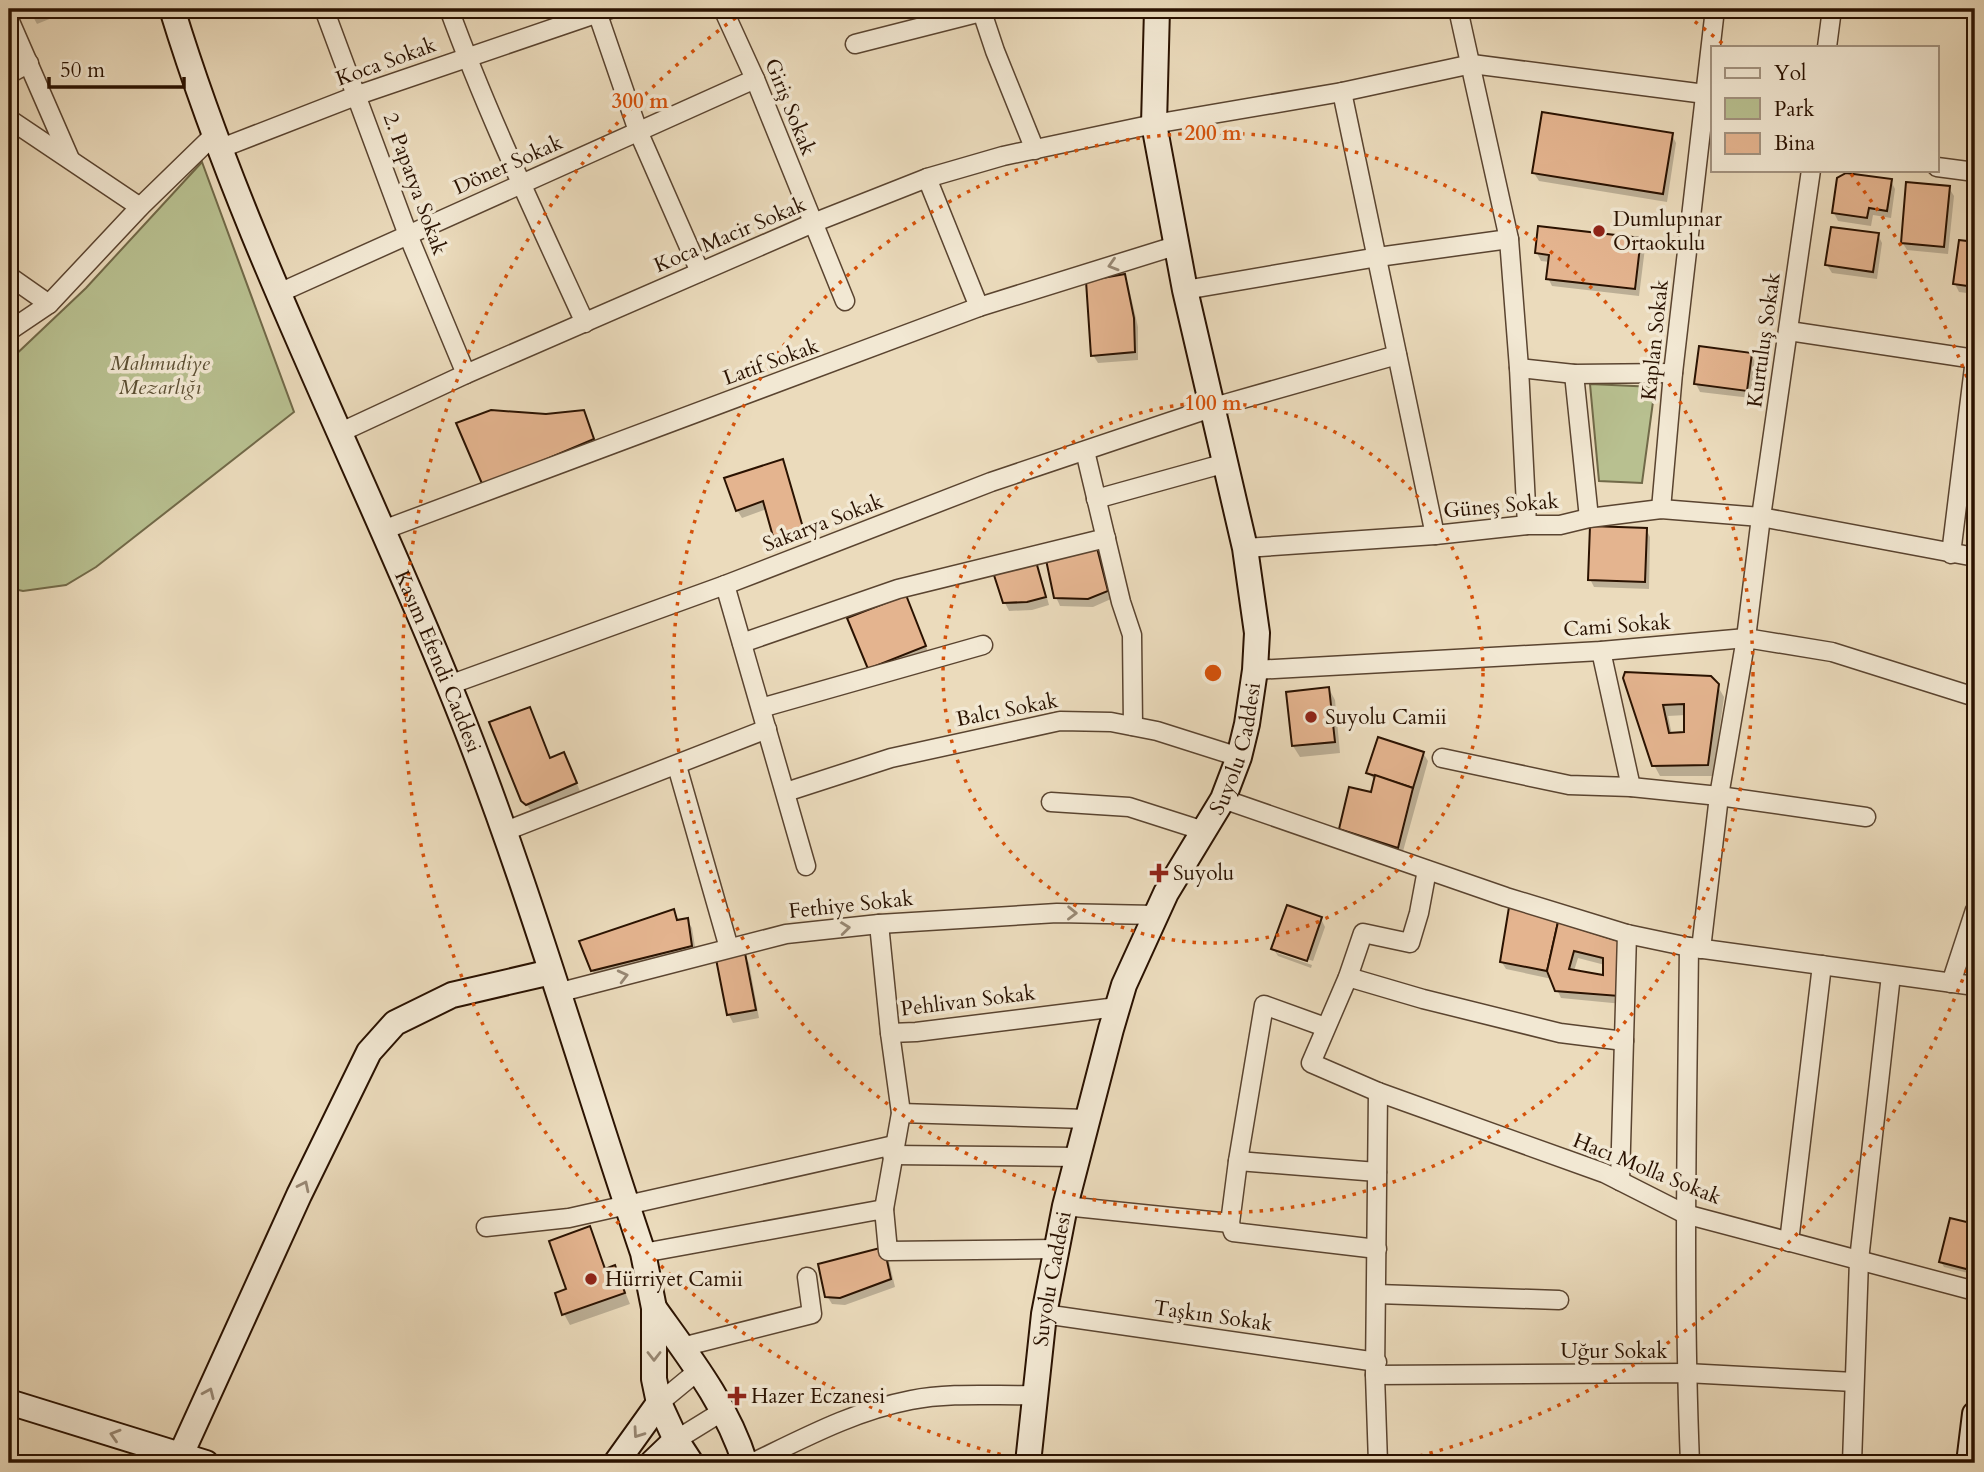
<svg xmlns="http://www.w3.org/2000/svg" width="1984" height="1472" font-family="Cardo,serif">
  <style>
    .green { fill: #b8c090; stroke: #716948; stroke-width: 2 }
    .shadow { fill: #0003; fill-rule: evenodd }
    .building { fill: #e4b48f; stroke: #2a1201; stroke-width: 2; fill-rule: evenodd }
    .lines { fill: none; stroke-linecap: round; stroke-linejoin: round }
    .street-casing { stroke: #5a4430; stroke-width: 21 }
    .secondary-casing { stroke: #2a1201; stroke-width: 28 }
    .street { stroke: #f2e8d3; stroke-width: 18 }
    .secondary { stroke: #f2e8d3; stroke-width: 24 }
    .oneway { stroke: #988874 }
    .ring { fill: none; stroke: #d5520b; stroke-width: 3.5; stroke-dasharray: 3.5 7 }
    .poi-dot { fill: #8f2418; stroke: #f2e8d3; stroke-width: 2.5 }
    .labels { text-anchor: middle; dominant-baseline: central; stroke-width: 7; stroke-linejoin: round; paint-order: stroke }
    .street-label { font-size: 21px; fill: #2a1201; stroke: #f2e8d3 }
    .poi-label { font-size: 21px; fill: #2a1201; stroke: #f2e8d3; text-anchor: start }
    .park-label { font-size: 21px; font-style: italic; fill: #5c4f33; stroke: #f2e8d3 }
    .centre { fill: #d5520b; stroke: #f2e8d3; stroke-width: 3.5 }
    .ring-label { font-size: 21px; text-anchor: middle; font-weight: bold; fill: #d5520b; stroke: #f2e8d3; stroke-width: 7; stroke-linejoin: round; paint-order: stroke }
  </style>
  <rect width="100%" height="100%" fill="#ebdbbc"/>
  <filter id="stains"><feTurbulence type="fractalNoise" baseFrequency=".00286" numOctaves="4"/><feColorMatrix values="0 0 0 0 .2 0 0 0 0 .09 0 0 0 0 .02 0 0 0 .5 -.17"/></filter>
  <radialGradient id="worn" r=".72"><stop offset=".6" stop-color="#630" stop-opacity="0"/><stop offset="1" stop-color="#630" stop-opacity=".3"/></radialGradient>
  <g class="green">
    <path d="M202 162 294 412 96 567 66 585 23 591 9 588V361L86 288Z"/>
    <path d="M1590 384 1655 387 1642 483 1599 481Z"/>
  </g>
  <g class="shadow">
    <path d="M29 9H68L69 11 37 24Z"/>
    <path d="M1346 9H1361L1348 13Z"/>
    <path d="M1672 135 1676 143 1667 202 1539 181 1534 173Z"/>
    <path d="M1891 181 1895 189 1891 218 1873 215 1871 226 1838 221 1834 213Z"/>
    <path d="M1949 188 1954 196 1948 254 1907 250 1902 242Z"/>
    <path d="M1878 235 1882 243 1877 279 1832 273 1827 265Z"/>
    <path d="M1640 240 1645 248 1639 296 1552 286 1548 278 1550 262 1541 261 1537 253Z"/>
    <path d="M1961 242 1975 244V294L1959 292 1955 284Z"/>
    <path d="M1124 276 1128 284 1138 327V360L1098 363 1093 355Z"/>
    <path d="M1751 354 1755 362 1751 398 1700 392 1696 384Z"/>
    <path d="M583 412 599 450 491 496 524 415Z"/>
    <path d="M782 461 786 469 807 539 780 547 767 509 742 518 737 510Z"/>
    <path d="M1646 529 1650 537 1649 589 1594 587 1590 579Z"/>
    <path d="M1095 546 1100 554 1111 599 1093 607 1060 606 1056 597Z"/>
    <path d="M1035 560 1039 568 1049 605 1032 610 1009 611 1005 603Z"/>
    <path d="M909 605 929 654 869 668Z"/>
    <path d="M1625 678 1717 685 1724 697 1713 776H1660L1654 765ZM1686 715 1685 734 1672 735 1668 716Z"/>
    <path d="M1329 689 1335 700 1340 753 1300 757 1293 746Z"/>
    <path d="M529 709 550 760 568 762 580 791 532 812 523 800Z"/>
    <path d="M1423 753 1428 761 1402 855 1346 836 1341 828 1373 794 1375 781 1368 772Z"/>
    <path d="M673 911 678 921 687 920 692 928 696 953 597 978 592 970Z"/>
    <path d="M1321 919 1325 927 1313 961 1277 949V953L1312 965 1311 968 1278 956 1273 948Z"/>
    <path d="M1621 943 1623 1004 1561 998 1552 979 1506 969 1501 961ZM1578 958 1605 965V977L1574 971Z"/>
    <path d="M744 955 749 963 759 1018 733 1023 729 1015 718 960Z"/>
    <path d="M1951 1220 1975 1226V1261L1972 1274 1944 1267 1941 1262Z"/>
    <path d="M589 1228 607 1270 615 1267 630 1304 570 1325 564 1314 568 1290Z"/>
    <path d="M888 1257 895 1287 845 1305 832 1304 827 1296Z"/>
  </g>
  <g class="building">
    <path d="M28 9H50L31 17Z"/>
    <path d="M1542 112 1673 133 1663 194 1532 173Z"/>
    <path d="M1846 173 1892 179 1887 211 1869 208 1867 218 1832 213 1837 178Z"/>
    <path d="M1906 182 1950 186 1944 247 1901 243Z"/>
    <path d="M1538 226 1641 238 1635 289 1546 279 1549 255 1535 253Z"/>
    <path d="M1831 227 1879 233 1873 272 1825 265Z"/>
    <path d="M1959 240 1975 242V287L1953 284Z"/>
    <path d="M1125 274 1134 318 1135 352 1091 356 1086 281Z"/>
    <path d="M1699 346 1752 353 1747 391 1694 384Z"/>
    <path d="M491 410 546 414 584 410 594 439 483 486 456 423Z"/>
    <path d="M783 459 804 531 774 540 763 501 736 511 724 478Z"/>
    <path d="M1590 526 1647 528 1645 582 1588 580Z"/>
    <path d="M1096 544 1108 591 1088 599 1054 598 1045 555Z"/>
    <path d="M1035 558 1046 597 1027 602 1003 603 992 569Z"/>
    <path d="M906 595 926 646 868 669 847 618Z"/>
    <path d="M1625 672 1711 676 1719 684 1708 765 1652 766 1623 678ZM1684 704V732L1669 733 1663 705Z"/>
    <path d="M1329 687 1335 742 1292 746 1286 692Z"/>
    <path d="M530 707 550 758 564 752 577 783 526 805 521 801 489 722Z"/>
    <path d="M1378 737 1424 752 1413 788 1366 773Z"/>
    <path d="M1375 775 1413 788 1398 848 1339 829 1349 787 1371 792Z"/>
    <path d="M1287 905 1322 917 1307 961 1271 949Z"/>
    <path d="M1509 907 1558 922 1547 971 1500 962Z"/>
    <path d="M674 909 677 920 688 918 692 946 591 971 579 941Z"/>
    <path d="M1558 922 1622 942 1619 996 1555 991 1547 971ZM1574 951 1603 958V975L1569 969Z"/>
    <path d="M745 953 756 1010 727 1015 716 959Z"/>
    <path d="M1950 1218 1975 1224V1246L1970 1270 1939 1262Z"/>
    <path d="M590 1226 605 1269 615 1265 625 1293 562 1315 555 1293 566 1289 549 1241Z"/>
    <path d="M884 1247 891 1279 840 1298 825 1297 818 1264Z"/>
  </g>
  <g class="lines">
    <g class="street-casing">
      <g id="street">
        <path d="M324 9 408 235 466 374"/>
        <path d="M449 9C488 116 538 220 585 323"/>
        <path d="M596 9 638 131 700 272"/>
        <path d="M723 9 755 79 845 301"/>
        <path d="M981 9 995 51 1035 150"/>
        <path d="M1458 9 1509 239 1519 368 1527 525"/>
        <path d="M9 19 70 159"/>
        <path d="M855 44 981 12"/>
        <path d="M1827 47 1832 9"/>
        <path d="M9 74 29 63"/>
        <path d="M1342 92 1435 535"/>
        <path d="M9 119 140 207"/>
        <path d="M219 149 358 95 610 9"/>
        <path d="M1937 167 1975 172"/>
        <path d="M927 178 979 307"/>
        <path d="M9 276 49 304"/>
        <path d="M1185 290 1378 257 1509 239"/>
        <path d="M279 293 755 79"/>
        <path d="M9 331 49 304 140 207 214 135"/>
        <path d="M1789 331 1975 359"/>
        <path d="M1519 368 1574 374 1673 373"/>
        <path d="M1574 374 1589 518"/>
        <path d="M339 433 466 374 813 223 927 178 1003 156 1154 124 1342 92 1472 64 1705 94"/>
        <path d="M1085 451 1121 602 1132 635 1133 726"/>
        <path d="M1096 499 1226 463"/>
        <path d="M1661 509 1673 373 1715 9"/>
        <path d="M383 530 979 307 1178 245"/>
        <path d="M1245 548 1435 535 1527 525H1560L1589 518 1661 509 1761 517 1975 557"/>
        <path d="M1951 554 1975 359"/>
        <path d="M725 585 806 866"/>
        <path d="M742 643 898 589 1106 538"/>
        <path d="M1601 651 1631 787"/>
        <path d="M1255 670 1601 651 1746 638 1832 652 1975 697"/>
        <path d="M449 685 725 585 991 482 1214 407 1397 355"/>
        <path d="M761 708 983 645"/>
        <path d="M1442 758 1569 785 1631 787 1719 796 1866 817"/>
        <path d="M677 766 729 948"/>
        <path d="M786 792 891 758 1060 721 1111 722 1157 731 1239 757"/>
        <path d="M1223 799 1506 897 1627 934 1689 947 1975 986"/>
        <path d="M1051 802 1129 807 1204 831"/>
        <path d="M503 832 767 729"/>
        <path d="M1427 870 1419 913 1410 943 1363 933 1348 977 1311 1063 1378 1092 1604 1173 1685 1214 1975 1291"/>
        <path d="M879 924 890 1033 916 1032 1117 1007"/>
        <path d="M1689 947C1687 1119 1683 1291 1690 1463"/>
        <path d="M1701 949 1719 796 1746 638 1761 517 1811 170"/>
        <path d="M1348 977 1423 999 1560 1033 1624 1041"/>
        <path d="M1951 983 1975 910"/>
        <path d="M557 993 786 934 879 924 1057 913 1155 915"/>
        <path d="M1325 1027 1264 1005 1238 1161 1230 1223 1233 1232 1377 1249"/>
        <path d="M901 1113 1086 1119"/>
        <path d="M892 1155 1077 1157"/>
        <path d="M1238 1161 1377 1172"/>
        <path d="M1620 1181 1627 934"/>
        <path d="M1065 1206 1230 1223"/>
        <path d="M884 1209 901 1113 890 1033"/>
        <path d="M486 1227 569 1218 894 1145"/>
        <path d="M1789 1242 1822 965"/>
        <path d="M643 1253 884 1209 888 1251 1056 1249"/>
        <path d="M1377 1294 1559 1300"/>
        <path d="M1044 1314 1377 1362"/>
        <path d="M682 1347 812 1314 807 1277"/>
        <path d="M1375 1375 1686 1373 1854 1382"/>
        <path d="M659 1403 699 1370"/>
        <path d="M676 1440 723 1411"/>
        <path d="M752 1463C804 1438 854 1411 911 1400 951 1392 995 1396 1035 1395"/>
        <path d="M1378 1463 1375 1375 1378 1092"/>
        <path d="M1852 1463 1859 1260 1891 975"/>
      </g>
    </g>
    <g class="secondary-casing">
      <g id="secondary">
        <path id="s1" d="M172 9C243 241 357 459 448 683 524 868 579 1064 643 1253L654 1308V1379L659 1403 676 1440 691 1463"/>
        <path d="M654 1308C689 1357 727 1405 745 1463"/>
        <path d="M9 1402 206 1463"/>
        <path d="M177 1463 299 1195 369 1052 395 1023 452 995 551 972"/>
        <path d="M616 1463 659 1403"/>
        <path d="M652 1463 676 1440"/>
        <path id="s2" d="M1028 1463 1044 1314 1065 1206 1111 1029 1124 985 1166 893 1223 799 1239 757 1247 724 1255 670 1257 633 1245 548 1185 290 1154 124 1157 9"/>
        <path d="M1969 1463 1975 1414"/>
      </g>
    </g>
    <use href="#street" class="street"/>
    <use href="#secondary" class="secondary"/>
  </g>
  <defs><path id="oneway-chevron" d="M-2-3.5L2.5 0L-2 3.5" fill="none" stroke-width="1.6" stroke-linecap="round" stroke-linejoin="round" transform="scale(1.75)"/></defs>
  <g class="oneway">
    <use href="#oneway-chevron" transform="translate(1113 265) rotate(163)"/>
    <use href="#oneway-chevron" transform="translate(1072 913) rotate(1)"/>
    <use href="#oneway-chevron" transform="translate(845 928) rotate(-6)"/>
    <use href="#oneway-chevron" transform="translate(623 976) rotate(-14)"/>
    <use href="#oneway-chevron" transform="translate(304 1186) rotate(-64)"/>
    <use href="#oneway-chevron" transform="translate(654 1356) rotate(90)"/>
    <use href="#oneway-chevron" transform="translate(209 1393) rotate(-66)"/>
    <use href="#oneway-chevron" transform="translate(638 1433) rotate(125)"/>
    <use href="#oneway-chevron" transform="translate(115 1435) rotate(-163)"/>
  </g>
  <g class="ring">
    <circle cx="1213" cy="673" r="270"/>
    <circle cx="1213" cy="673" r="540"/>
    <path d="M1974 950A810 810 0 0 1 1395 1462M1031 1462A810 810 0 0 1 748 9M1678 9A810 810 0 0 1 1723 44M1851 174A810 810 0 0 1 1974 396"/>
  </g>
  <g class="poi-dot">
    <circle cx="1599" cy="231" r="7"/>
    <circle cx="1311" cy="717" r="7"/>
    <path d="M1155.5 862.5h7v7h7v7h-7v7h-7v-7h-7v-7h7z"/>
    <circle cx="591" cy="1279" r="7"/>
    <path d="M733.5 1385.5h7v7h7v7h-7v7h-7v-7h-7v-7h7z"/>
  </g>
  <g class="labels">
    <g class="street-label">
      <text transform="translate(386 62) rotate(-20)">Koca Sokak</text>
      <text transform="translate(790 107) rotate(68)">Giriş Sokak</text>
      <text transform="translate(508 165) rotate(-24)">Döner Sokak</text>
      <text transform="translate(415 184) rotate(70)">2. Papatya Sokak</text>
      <text transform="translate(730 235) rotate(-23)">Koca Macir Sokak</text>
      <text transform="translate(1655 340) rotate(-84)">Kaplan Sokak</text>
      <text transform="translate(1764 340) rotate(-82)">Kurtuluş Sokak</text>
      <text transform="translate(771 362) rotate(-20)">Latif Sokak</text>
      <text transform="translate(1501 506) rotate(-5)">Güneş Sokak</text>
      <text transform="translate(823 523) rotate(-21)">Sakarya Sokak</text>
      <text transform="translate(1617 626) rotate(-4)">Cami Sokak</text>
      <text stroke="none"><textPath href="#s1" startOffset="705">Kasım Efendi Caddesi</textPath></text>
      <text transform="translate(1007 710) rotate(-11)">Balcı Sokak</text>
      <text stroke="none"><textPath href="#s2" startOffset="752">Suyolu Caddesi</textPath></text>
      <text transform="translate(851 905) rotate(-6)">Fethiye Sokak</text>
      <text transform="translate(968 1001) rotate(-7)">Pehlivan Sokak</text>
      <text transform="translate(1647 1169) rotate(22)">Hacı Molla Sokak</text>
      <text stroke="none"><textPath href="#s2" startOffset="186">Suyolu Caddesi</textPath></text>
      <text transform="translate(1213 1316) rotate(8)">Taşkın Sokak</text>
      <text x="1614" y="1351">Uğur Sokak</text>
    </g>
    <g class="poi-label">
      <text x="1613" y="219">Dumlupınar<tspan x="1613" dy="24">Ortaokulu</tspan></text>
      <text x="1325" y="717">Suyolu Camii</text>
      <text x="1173" y="873">Suyolu</text>
      <text x="605" y="1279">Hürriyet Camii</text>
      <text x="751" y="1396">Hazer Eczanesi</text>
    </g>
    <g class="park-label">
      <text x="160" y="363">Mahmudiye<tspan x="160" dy="24">Mezarlığı</tspan></text>
    </g>
  </g>
  <circle cx="1213" cy="673" r="10" class="centre"/>
  <g class="ring-label">
    <text x="640" y="108">300 m</text>
    <text x="1213" y="140">200 m</text>
    <text x="1213" y="410">100 m</text>
  </g>
  <rect width="1984" height="1472" fill="none" stroke="#ebdbbc" stroke-width="35"/>
  <rect x="10" y="10" width="1963" height="1451" fill="none" stroke="#2a1201" stroke-width="3.5"/>
  <rect x="18" y="18" width="1949" height="1437" fill="none" stroke="#2a1201" stroke-width="2"/>
  <rect x="1711" y="46" width="228" height="126" fill="#f2e8d3" stroke="#a2927f" stroke-width="2"/>
  <rect x="1725" y="68" width="35" height="10" fill="#f2e8d3" stroke="#a2927f" stroke-width="2"/>
  <text x="1774" y="80" font-size="21" fill="#2a1201">Yol</text>
  <rect x="1725" y="98" width="35" height="21" fill="#b8c090" stroke="#a2927f" stroke-width="2"/>
  <text x="1774" y="116" font-size="21" fill="#2a1201">Park</text>
  <rect x="1725" y="133" width="35" height="21" fill="#e4b48f" stroke="#a2927f" stroke-width="2"/>
  <text x="1774" y="150" font-size="21" fill="#2a1201">Bina</text>
  <path d="M49 77v10h135v-10" fill="none" stroke="#2a1201" stroke-width="3.5"/>
  <text x="60" y="77" font-size="21" fill="#2a1201" stroke="#f2e8d3" stroke-width="5" paint-order="stroke">50 m</text>
  <rect width="100%" height="100%" filter="url(#stains)"/>
  <rect width="100%" height="100%" fill="url(#worn)"/>
</svg>
